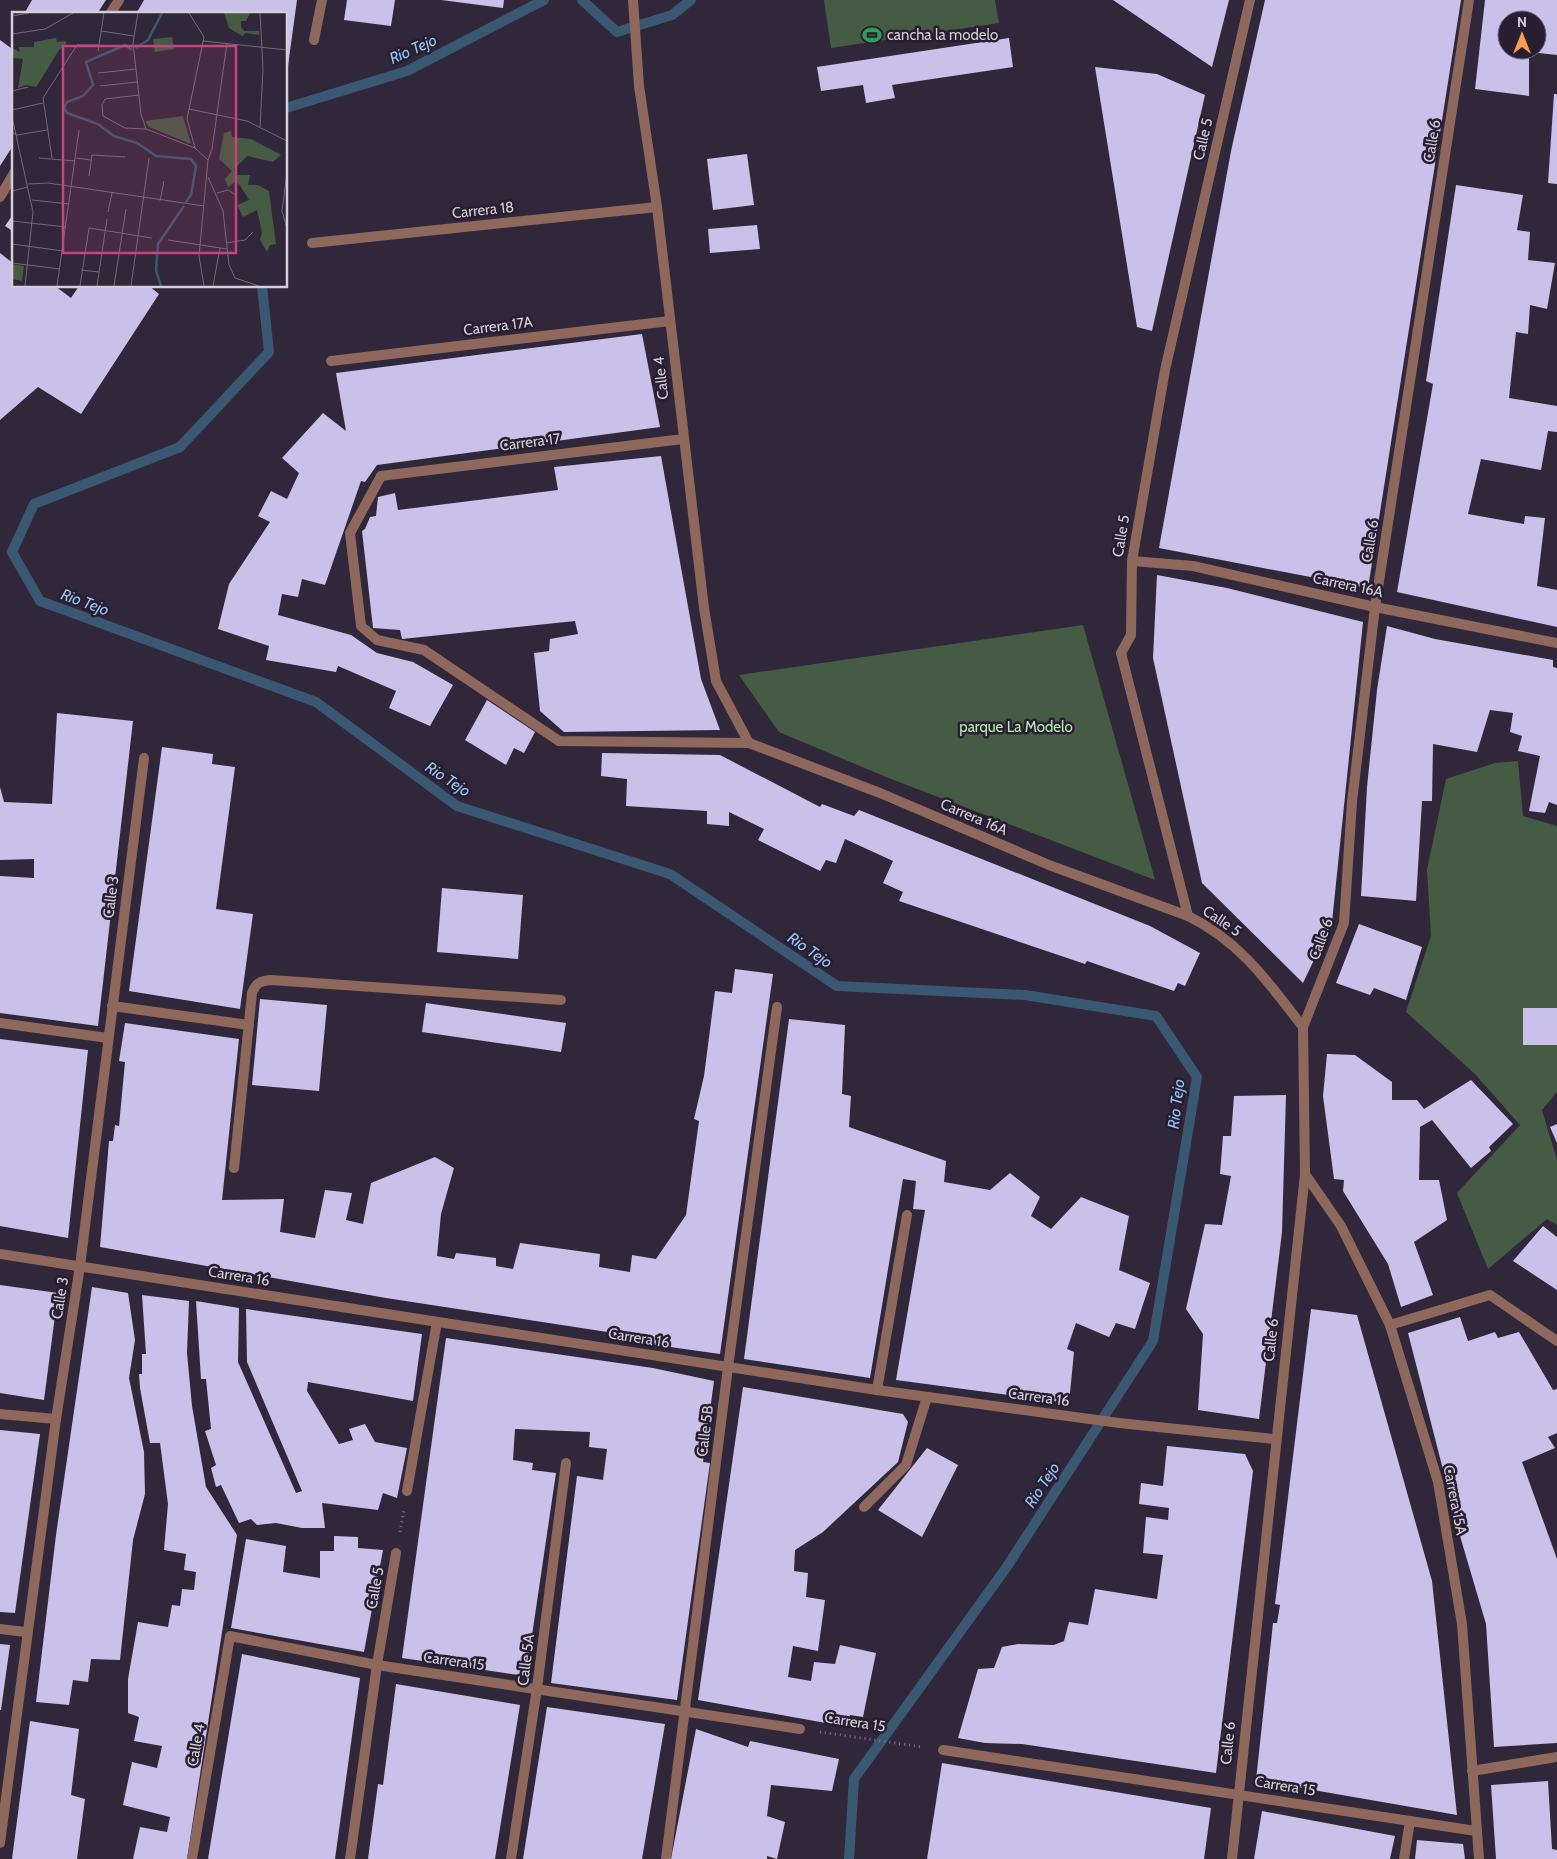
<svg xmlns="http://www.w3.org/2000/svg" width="1557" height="1859" font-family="Cabin,sans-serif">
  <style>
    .green { fill: #465b44 }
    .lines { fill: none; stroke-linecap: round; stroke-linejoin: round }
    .stream { stroke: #3b5872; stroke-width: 10 }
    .building { fill: #c9c1e9; fill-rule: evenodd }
    .path { stroke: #7d7484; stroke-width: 3; stroke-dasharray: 1 4; stroke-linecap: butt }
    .street { stroke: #8e685c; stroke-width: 10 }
    .labels { text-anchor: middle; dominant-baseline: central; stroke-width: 5; stroke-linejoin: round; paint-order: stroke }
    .poi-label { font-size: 15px; fill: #d4ceda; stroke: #271e30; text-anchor: start }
    .street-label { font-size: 15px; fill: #d4ceda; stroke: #271e30 }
    .park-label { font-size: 15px; fill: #bceab6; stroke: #271e30 }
    .water-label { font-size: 16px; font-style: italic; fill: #93c5f4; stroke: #271e30 }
    .inset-river { fill: none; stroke: #3b5872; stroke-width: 2.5 }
    .inset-road { fill: none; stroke: #726a7a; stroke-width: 1 }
    .view { fill: #c6467b; fill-opacity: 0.15; stroke: #c6467b; stroke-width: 2.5 }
    .inset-edge { fill: none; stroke: #d4ceda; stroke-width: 2.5 }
  </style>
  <rect width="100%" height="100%" fill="#31273a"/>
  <g class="green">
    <path d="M824 0H995L999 23 831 48Z"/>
    <path d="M1083 625 1155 880 886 777 779 732 739 675Z"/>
    <path d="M1518 761 1523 816 1557 826V1092L1542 1110 1557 1160V1225L1547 1219 1488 1269 1457 1193 1520 1125 1474 1073 1406 1012 1431 936 1427 870 1446 779 1495 763Z"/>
  </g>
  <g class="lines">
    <g class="stream">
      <path d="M582 0 617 32 672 15 691 0"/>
      <path d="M286 108 407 71 544 0"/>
      <path d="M262 286 269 352 180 447 34 504 12 552 40 601 316 702 457 806 670 874 837 986 1025 995 1156 1016 1197 1077 1153 1341 1006 1568 854 1779 849 1859"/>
    </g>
  </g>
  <g class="building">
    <path d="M32 0H106L97 14H24Z"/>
    <path d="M144 0H297L287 73 286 14H136Z"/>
    <path d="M347 0H395L391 26 344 20Z"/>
    <path d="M441 0H504L503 8Z"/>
    <path d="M1113 0H1229L1212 67Z"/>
    <path d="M1265 0H1461L1368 588 1159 548 1231 151Z"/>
    <path d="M1485 0H1557V55L1529 52V96L1475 89ZM1507 20H1537V50H1507Z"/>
    <path d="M1009 38 1013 67 892 85 895 98 866 103 863 85 821 91 817 67Z"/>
    <path d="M0 40 11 48 14 44V144L0 166Z"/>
    <path d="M1095 67 1157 74 1205 95 1152 331 1137 327Z"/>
    <path d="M1554 94H1557V184L1548 183Z"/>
    <path d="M747 154 754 205 713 210 707 159Z"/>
    <path d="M1456 185 1523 195 1517 230 1530 232 1528 260 1555 263 1547 309 1530 305 1528 334 1516 332 1509 398 1557 406V432L1548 431 1541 470 1481 459 1468 514 1524 524 1525 516 1545 518 1537 586 1557 590V627L1397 592 1433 384 1426 381Z"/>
    <path d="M14 213V232L5 226Z"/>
    <path d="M757 225 760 249 710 253 708 229Z"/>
    <path d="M0 253 14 264V286H55L71 298 79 286H149L159 294 81 414 38 387 0 420Z"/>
    <path d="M642 334 660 427 377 465 365 482 361 481 325 585 302 579 298 597 282 594 278 615 351 635 377 653 413 662 453 685 430 726 389 708 396 691 338 666 336 672 266 660 269 646 218 629 229 584 270 522 258 516 271 491 287 499 299 473 282 458 323 413 346 431 336 373Z"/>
    <path d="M661 456 701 679 720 730 564 732 540 711 534 653 549 651 550 639 578 634 575 621 402 639 400 630 373 628 362 531 365 529 370 517 376 516 378 497 395 493 398 510 558 490 554 467Z"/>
    <path d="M1157 575 1227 588 1363 622 1332 922 1303 983 1202 883 1153 658Z"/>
    <path d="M1387 626 1435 639 1553 660V667L1557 668V805L1549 802 1545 813 1529 811 1540 756 1518 751 1522 736 1510 732 1513 713 1490 710 1477 752 1433 744 1432 801H1422L1416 901 1361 896 1367 787 1377 690Z"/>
    <path d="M487 700 535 732 524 753 514 748 506 765 465 740Z"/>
    <path d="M57 713 133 721 98 1026 0 1013V876L34 878V859L0 860V787L4 802 52 804Z"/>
    <path d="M162 747 213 754 212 764 235 767 216 909 253 914 240 1009 129 991Z"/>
    <path d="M602 753 720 755 820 807 822 804 854 816 859 810 1150 926 1200 953 1185 986 1178 983 1174 991 1087 961 1085 964 899 901 903 892 883 883 893 861 845 839 836 863 826 860 820 871 758 840 764 829 729 812V826L707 824V811L626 806 627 779 601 776Z"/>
    <path d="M442 888 523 895 518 959 437 952Z"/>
    <path d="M1359 924 1422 947 1406 1000 1374 988 1370 995 1336 983Z"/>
    <path d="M735 969 773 974 720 1354 613 1339 614 1333 386 1298 100 1247 109 1141H113L115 1125 119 1126 125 1062 119 1061 125 1023 239 1039 222 1200 284 1199 280 1232 315 1238 325 1190 352 1193 346 1220 363 1224 371 1183 435 1157 454 1168 441 1214 437 1256 454 1259 456 1253 496 1258V1266L513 1269 520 1243 600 1254 599 1267 630 1272 632 1255 656 1259 686 1215 699 1121 694 1119 704 1076 715 991 732 993Z"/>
    <path d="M260 999 327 1005 319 1091 252 1085Z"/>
    <path d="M426 1003 566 1023 561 1052 422 1032Z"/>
    <rect x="1523" y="1008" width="34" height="37"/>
    <path d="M789 1019 845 1025 842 1094 851 1096 849 1127 946 1161 944 1182 990 1190 1010 1173 1040 1197 1031 1216 1051 1229 1081 1197 1129 1216 1119 1270 1150 1283 1135 1329 1116 1323 1109 1337 1076 1323 1067 1349 1074 1352 1069 1403 896 1380 925 1210 913 1209 916 1181 903 1179 870 1378 744 1359Z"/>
    <path d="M0 1039 88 1050 68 1238 0 1226Z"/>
    <path d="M1327 1054 1355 1055 1392 1082V1100H1417L1424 1109 1471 1080 1513 1124 1489 1147 1491 1151 1471 1168 1432 1120 1420 1127 1419 1180H1439L1447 1220 1414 1242 1433 1295 1401 1307 1388 1264 1343 1191 1344 1180 1334 1179 1323 1096Z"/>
    <path d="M1286 1095 1282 1232 1259 1419 1198 1410 1203 1334 1186 1309 1205 1224 1222 1225 1231 1176 1220 1174 1223 1136H1231L1234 1096Z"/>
    <path d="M1557 1124V1143L1550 1127Z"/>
    <path d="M1543 1226 1557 1237V1290L1513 1261Z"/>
    <path d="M0 1285 58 1293 44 1400 0 1393Z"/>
    <path d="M92 1287 128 1293 135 1340 129 1378 144 1452 145 1494 133 1540 120 1660 91 1659 88 1682 73 1680 69 1705 36 1702 56 1535Z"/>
    <path d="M142 1295 189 1301 187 1353 192 1406 206 1487 237 1535 187 1859H133L140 1827 167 1832 170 1817 123 1805 132 1762 157 1768 162 1746 134 1741 139 1717 128 1713V1679L138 1622 168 1627 172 1605 180 1606 182 1589 194 1590 196 1572 184 1570 186 1554 164 1550 168 1504 160 1443H150L140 1388 139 1374H142V1354H146Z"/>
    <path d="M196 1301 239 1308 238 1362 296 1493 302 1491 247 1362 246 1309 422 1334 413 1401 308 1382 307 1391 339 1444 353 1440 349 1429 365 1424 375 1442 407 1448 397 1498 383 1493 378 1510 322 1503 325 1528H302L276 1523 257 1525 251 1519 239 1523 221 1485 216 1487 211 1468 216 1465 205 1431 211 1429 206 1379H201Z"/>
    <path d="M1311 1309 1357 1315 1432 1581 1457 1815 1256 1780 1273 1623H1277L1280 1605 1275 1604Z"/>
    <path d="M1460 1317 1468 1341 1495 1332 1498 1338 1519 1332 1553 1390 1557 1389V1433L1548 1437 1555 1448 1522 1462 1557 1559V1743L1494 1747 1486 1624 1460 1536 1408 1333Z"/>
    <path d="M446 1338 653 1368 714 1381 703 1462 710 1463 677 1700 551 1683 577 1476 603 1480 607 1449 589 1447 590 1432 515 1429 513 1460 533 1463 532 1470 556 1473 526 1676 402 1658Z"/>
    <path d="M743 1387 903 1414 908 1422 898 1462 823 1532 795 1550 794 1571 808 1573 806 1597 825 1600 818 1651 793 1646 788 1677 811 1681 814 1662 835 1664 840 1645 876 1653 863 1717 850 1715 848 1727 698 1700Z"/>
    <path d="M0 1430 40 1434 15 1613 0 1612Z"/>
    <path d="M1167 1446 1245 1454 1253 1471 1216 1773 1022 1744 985 1743 958 1738 978 1669 994 1668 1002 1647 1018 1644 1054 1645 1064 1641 1069 1622 1088 1625 1095 1589 1157 1599 1163 1555 1143 1553 1146 1517 1168 1520 1169 1508 1139 1504 1141 1483 1163 1486Z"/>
    <path d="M927 1448 958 1465 922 1537 878 1510Z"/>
    <path d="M334 1536 358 1537V1548L383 1550 364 1652 231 1628 246 1539 286 1546 283 1572 320 1578V1551H334Z"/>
    <path d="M0 1644 10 1645 1 1710H0Z"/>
    <path d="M242 1654 360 1678 335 1859H208Z"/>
    <path d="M396 1684 520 1705 495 1859H368L378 1784 383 1785Z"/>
    <path d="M547 1707 665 1724 642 1859H523Z"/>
    <path d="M30 1721 79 1729 71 1795 85 1799 77 1859H12Z"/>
    <path d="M696 1729 748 1747 750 1741 839 1759 832 1791 771 1785 767 1816 785 1822 777 1859 767 1856V1859H671Z"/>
    <path d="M942 1763 1211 1808 1204 1859H927Z"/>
    <path d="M1548 1781 1552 1849 1557 1850V1859H1496L1491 1785Z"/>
    <path d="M1262 1811 1395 1836 1390 1859H1254Z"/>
    <path d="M1417 1840 1463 1844 1465 1859H1415Z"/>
  </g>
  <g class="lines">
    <g class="path">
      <path d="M400 1532 404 1511"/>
      <path d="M820 1732 923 1747"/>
    </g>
    <g class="street">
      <path d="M633 0 639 86 657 207 704 608 716 681 749 743"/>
      <path d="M1250 0 1165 370 1132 561 1131 635 1121 653 1188 916C1241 942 1268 982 1303 1027"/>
      <path d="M110 14 119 0"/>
      <path d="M314 40 322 0"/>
      <path d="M0 197 14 173"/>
      <path d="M312 243 657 207"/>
      <path d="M331 361 670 321"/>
      <path d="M683 439 381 476 350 533 361 626 377 640 424 650 559 741 749 743 880 793 1049 865 1188 916"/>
      <path d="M1132 561 1193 566 1375 607 1557 643"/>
      <path d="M112 1006 249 1025"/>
      <path d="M0 1023 108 1038"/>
      <path d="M234 1168 252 993C256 983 260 981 271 980L561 1000"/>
      <path d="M1305 1174 1341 1226 1390 1325 1438 1482 1462 1624 1479 1859"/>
      <path d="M0 1254 877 1390 1119 1423 1275 1439"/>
      <path d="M1390 1325 1490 1295 1557 1341"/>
      <path d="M877 1390 907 1215"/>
      <path d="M0 1414 56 1419"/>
      <path d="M407 1491 437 1322"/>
      <path d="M864 1507 906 1465 927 1397"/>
      <path d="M0 1629 26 1632"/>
      <path d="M943 1750 1476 1831"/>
      <path d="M1472 1771 1557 1757"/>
      <path d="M0 1843 56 1419 80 1266 144 758"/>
      <path d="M192 1859 230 1636 377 1665 800 1729"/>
      <path d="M350 1859 377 1665 396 1553"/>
      <path d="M511 1859 537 1688 566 1463"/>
      <path d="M666 1859 728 1367 777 1007"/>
      <path d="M1232 1859 1305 1174 1303 1027 1344 923 1352 802 1375 607 1469 0"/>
      <path d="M1404 1859 1410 1821"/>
    </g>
  </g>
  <defs>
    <g id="stadium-bare" transform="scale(1.5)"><path d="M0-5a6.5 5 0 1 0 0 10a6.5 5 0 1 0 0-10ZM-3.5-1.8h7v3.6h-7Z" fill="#2e9e5b" stroke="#271e30" stroke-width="2.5" paint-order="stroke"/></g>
  </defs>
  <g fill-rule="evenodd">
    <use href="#stadium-bare" x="872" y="35"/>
  </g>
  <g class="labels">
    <g class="poi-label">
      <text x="887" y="35">cancha la modelo</text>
    </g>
    <g class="street-label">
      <text transform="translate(1203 139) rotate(-77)">Calle 5</text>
      <text transform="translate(1432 141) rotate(-81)">Calle 6</text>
      <text transform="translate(483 210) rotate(-6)">Carrera 18</text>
      <text transform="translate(498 326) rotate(-7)">Carrera 17A</text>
      <text transform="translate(661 378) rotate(-96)">Calle 4</text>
      <text transform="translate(530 442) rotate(-7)">Carrera 17</text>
      <text transform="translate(1121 536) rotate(-81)">Calle 5</text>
      <text transform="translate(1370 541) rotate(-81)">Calle 6</text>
      <text transform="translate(1348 585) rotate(12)">Carrera 16A</text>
      <text transform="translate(974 817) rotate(23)">Carrera 16A</text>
      <text transform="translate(111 897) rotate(-83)">Calle 3</text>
      <text transform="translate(1222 921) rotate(34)">Calle 5</text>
      <text transform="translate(1321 939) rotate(-70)">Calle 6</text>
      <text transform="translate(239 1276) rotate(9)">Carrera 16</text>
      <text transform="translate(60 1298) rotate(-81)">Calle 3</text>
      <text transform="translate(639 1338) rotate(9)">Carrera 16</text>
      <text transform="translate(1271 1340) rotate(-84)">Calle 6</text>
      <text transform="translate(1039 1397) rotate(8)">Carrera 16</text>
      <text transform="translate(705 1431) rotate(-83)">Calle 5B</text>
      <text transform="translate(1455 1500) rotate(79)">Carrera 15A</text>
      <text transform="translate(375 1588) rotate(-80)">Calle 5</text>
      <text transform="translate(526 1660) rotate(-83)">Calle 5A</text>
      <text transform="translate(454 1661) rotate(8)">Carrera 15</text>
      <text transform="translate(855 1722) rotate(9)">Carrera 15</text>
      <text transform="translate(1228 1743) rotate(-84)">Calle 6</text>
      <text transform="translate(196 1745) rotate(-80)">Calle 4</text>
      <text transform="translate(1285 1786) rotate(9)">Carrera 15</text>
    </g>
    <g class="park-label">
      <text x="1016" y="727">parque La Modelo</text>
    </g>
    <g class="water-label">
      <text transform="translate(413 49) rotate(-24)">Rio Tejo</text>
      <text transform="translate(85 602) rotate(20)">Rio Tejo</text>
      <text transform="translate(448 779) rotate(33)">Rio Tejo</text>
      <text transform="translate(810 950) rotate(34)">Rio Tejo</text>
      <text transform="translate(1176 1104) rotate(-83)">Rio Tejo</text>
      <text transform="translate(1042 1485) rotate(-57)">Rio Tejo</text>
    </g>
  </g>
  <g transform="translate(12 12)">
    <rect width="275" height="275" fill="#31273a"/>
    <path d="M212 1H238L234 9H229V15L232 19H247V23L234 21 230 24 217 16ZM160 25 162 37 143 40 141 27ZM44 26 45 30 54 29V32L47 38 28 69 24 75 14 73 6 76 11 47 1 46 0 36 8 40 7 35H22V30ZM171 104 179 132 137 115 133 109ZM219 119 220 125 239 127 269 143 261 150 235 144 222 157 224 163H238L236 173H246L257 179 264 232 258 233 255 240 248 228 250 220 245 198 231 205 225 193 237 188 227 172 223 170 216 175 213 167 220 159 207 147 212 121ZM0 252 12 254 10 269 0 267Z" fill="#465b44"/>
    <path class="inset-river" d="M124 36 136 28 150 1M120 38 113 33 74 50 81 73 71 84 55 90 52 96 55 101 86 112 102 124 125 131 144 144 179 147 184 154 179 183 174 190M149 274 144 258 146 232 172 194"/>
    <path class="inset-road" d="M126 1 121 31 129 102 134 117M177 1 192 25 175 107 183 136 196 148M248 1 251 57 248 115M0 4 17 1M89 19 122 24M0 22 33 17 61 1M191 29 275 38M86 39 92 1M86 61 124 57M88 74 125 70M0 79 16 75M127 83 93 87 90 93 91 104 113 116 134 117 183 136M177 97 235 109 275 129M0 98 31 91M0 105 21 200 13 274M0 120 5 123 35 118M27 146 63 149M40 146 31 86 65 33H87M64 146 79 148M275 160 270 199 275 216M77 164 80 143 113 145M196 165 211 199 217 253 223 266 247 274M16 172 36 171 192 194M0 179 16 175M205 181 216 178 224 183M20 188 57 192M148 189 152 169M96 200 100 181M0 209 54 215M156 228 215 237M214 231 233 228 241 220M0 232 51 239M0 251 48 257M69 258 87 260M45 274 67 118M68 274 77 216 140 226M85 274 95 207M102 274 114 197M119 274 137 146M192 274 187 244 196 148 200 137 215 31M201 274 208 236"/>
    <path class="view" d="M51 34H224V241H51Z"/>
    <rect width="275" height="275" class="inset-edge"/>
  </g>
  <g transform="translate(1522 35)"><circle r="24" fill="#271e30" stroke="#6c6474"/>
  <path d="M0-4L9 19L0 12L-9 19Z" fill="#fb9e51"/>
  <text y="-8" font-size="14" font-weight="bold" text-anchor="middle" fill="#d4ceda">N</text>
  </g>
</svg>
